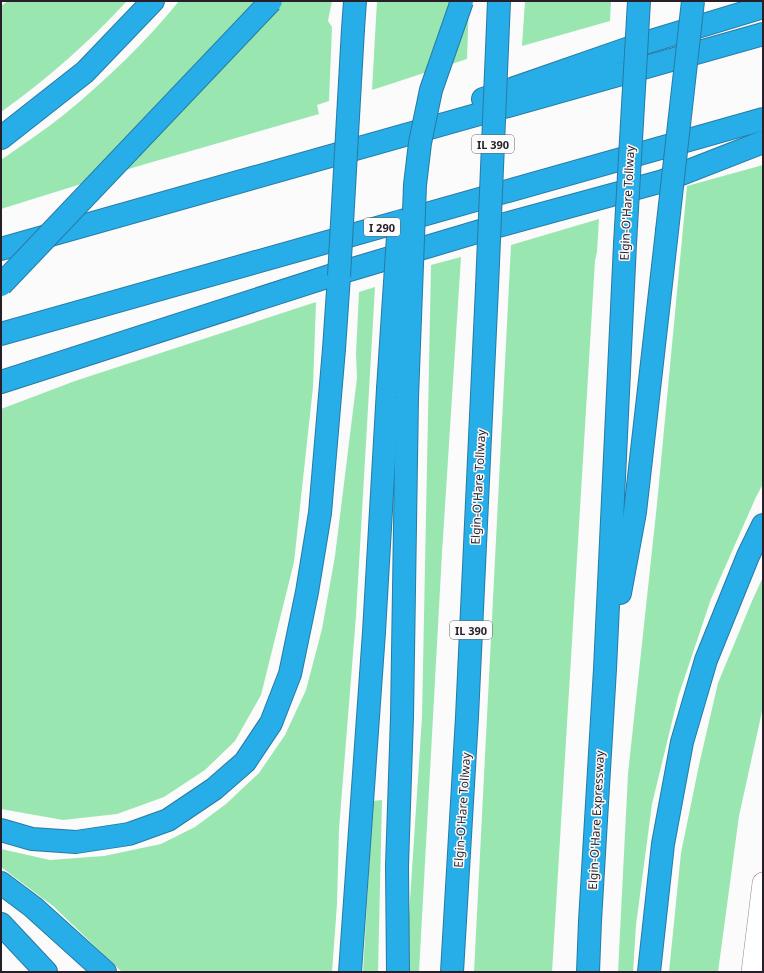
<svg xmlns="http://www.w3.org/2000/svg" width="764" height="973" font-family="'Noto Sans',sans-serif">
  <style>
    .green { fill: #99e6b1 }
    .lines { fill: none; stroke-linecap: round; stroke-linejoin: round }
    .tertiary-casing { stroke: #9a7f98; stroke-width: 22 }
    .motorway-casing { stroke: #277ba4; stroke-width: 24 }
    .tertiary { stroke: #fff; stroke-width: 21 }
    .motorway { stroke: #27ade8; stroke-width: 22 }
    .motorway-bridge-casing { stroke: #277ba4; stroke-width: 24; stroke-linecap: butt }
    .motorway-bridge { stroke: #27ade8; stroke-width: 22 }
    .labels { text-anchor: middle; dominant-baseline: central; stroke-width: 3; stroke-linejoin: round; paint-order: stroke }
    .shield { fill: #fbfbfb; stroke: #676067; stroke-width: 1 }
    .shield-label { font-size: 11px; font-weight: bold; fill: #281e27 }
    .street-label { font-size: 12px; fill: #281e27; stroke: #fbfbfb }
  </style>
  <rect width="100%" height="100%" fill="#fbfbfb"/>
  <g class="green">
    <path d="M8 1H127C89 42 46 80 1 112V6Z"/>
    <path d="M179 1H332L328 21 332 27 329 101 317 105 319 114 142 165 1 209V160C22 145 45 130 66 113 106 80 146 42 179 1Z"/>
    <path d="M377 1H469L467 59 372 90Z"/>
    <path d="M525 1H611L610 21 522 46Z"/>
    <path d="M763 165V484L756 497 711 599 678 697 652 804 636 925 633 972H618L628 774 657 504 687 186Z"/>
    <path d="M599 219 597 252 595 261 552 972H474L511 245Z"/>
    <path d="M461 257 442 553 419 972H408V931L422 717 431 265Z"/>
    <path d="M375 287 356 616 339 829 337 904 332 972H122L53 906 1 867V849L50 860 104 856 161 844 195 827 226 804 259 773 285 735 306 690 322 629 335 556 357 378 356 354 359 292Z"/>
    <path d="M316 302 313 387 294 562 261 695 235 741 205 770 164 797 117 814 63 820 1 809V409L75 381Z"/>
    <path d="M763 577V707L739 816 718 972H669L681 853 699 765 718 683 752 601Z"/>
    <path d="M382 800 378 972H363L373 801Z"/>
  </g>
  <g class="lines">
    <g class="tertiary-casing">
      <path id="tertiary" d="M752 972 763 883"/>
    </g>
    <g class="motorway-casing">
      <g id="motorway">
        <path d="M353 29 355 1"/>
        <path d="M483 99 638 45 763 7"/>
        <path d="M1 138 85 72 153 1"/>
        <path d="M1 249 763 34"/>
        <path d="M1 334 763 119"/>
        <path d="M1 382 336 274 487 229 663 181 763 142"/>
        <path d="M620 593 635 512 667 231"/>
        <path d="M1 830 32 839 76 842 129 834 168 820 214 789 245 762 271 723 290 674 307 592 320 513 334 349 339 276"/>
        <path d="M1 883 33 907 105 972"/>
        <path d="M1 924 46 972"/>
        <path d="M350 972 374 632 388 389"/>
        <path d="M398 972 397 866 402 717 407 398"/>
        <path d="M452 972 467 717 487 287"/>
        <path d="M588 972 590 921 605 669 625 244"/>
        <path d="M649 972 663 844 682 742 706 660 748 556 763 525"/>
      </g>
    </g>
    <use href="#tertiary" class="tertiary"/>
    <use href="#motorway" class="motorway"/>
    <g class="motorway-bridge-casing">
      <g id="motorway-bridge">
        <path d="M667 231 693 1"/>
        <path d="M625 244 639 1"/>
        <path d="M339 276 353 29"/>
        <path d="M1 285 271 1"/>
        <path d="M487 287 499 1"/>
        <path d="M388 389 399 221"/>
        <path d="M407 398 415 185 420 143 431 90 462 1"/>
      </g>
    </g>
    <use href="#motorway-bridge" class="motorway-bridge"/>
  </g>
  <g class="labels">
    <g class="shield">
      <rect x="472" y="135" width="42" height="18" rx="3"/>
      <rect x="364" y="218" width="36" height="18" rx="3"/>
      <rect x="450" y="621" width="42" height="18" rx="3"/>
    </g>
    <g class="shield-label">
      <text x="493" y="144">IL 390</text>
      <text x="382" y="227">I 290</text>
      <text x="471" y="630">IL 390</text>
    </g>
    <g class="street-label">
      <text transform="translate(627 203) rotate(-87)">Elgin-O'Hare Tollway</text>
      <text transform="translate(478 487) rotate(-87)">Elgin-O'Hare Tollway</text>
      <text transform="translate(462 810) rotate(-86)">Elgin-O'Hare Tollway</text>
      <text transform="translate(596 820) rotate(-87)">Elgin-O'Hare Expressway</text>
    </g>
  </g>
  <rect width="764" height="973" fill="none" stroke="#281e27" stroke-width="4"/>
</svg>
